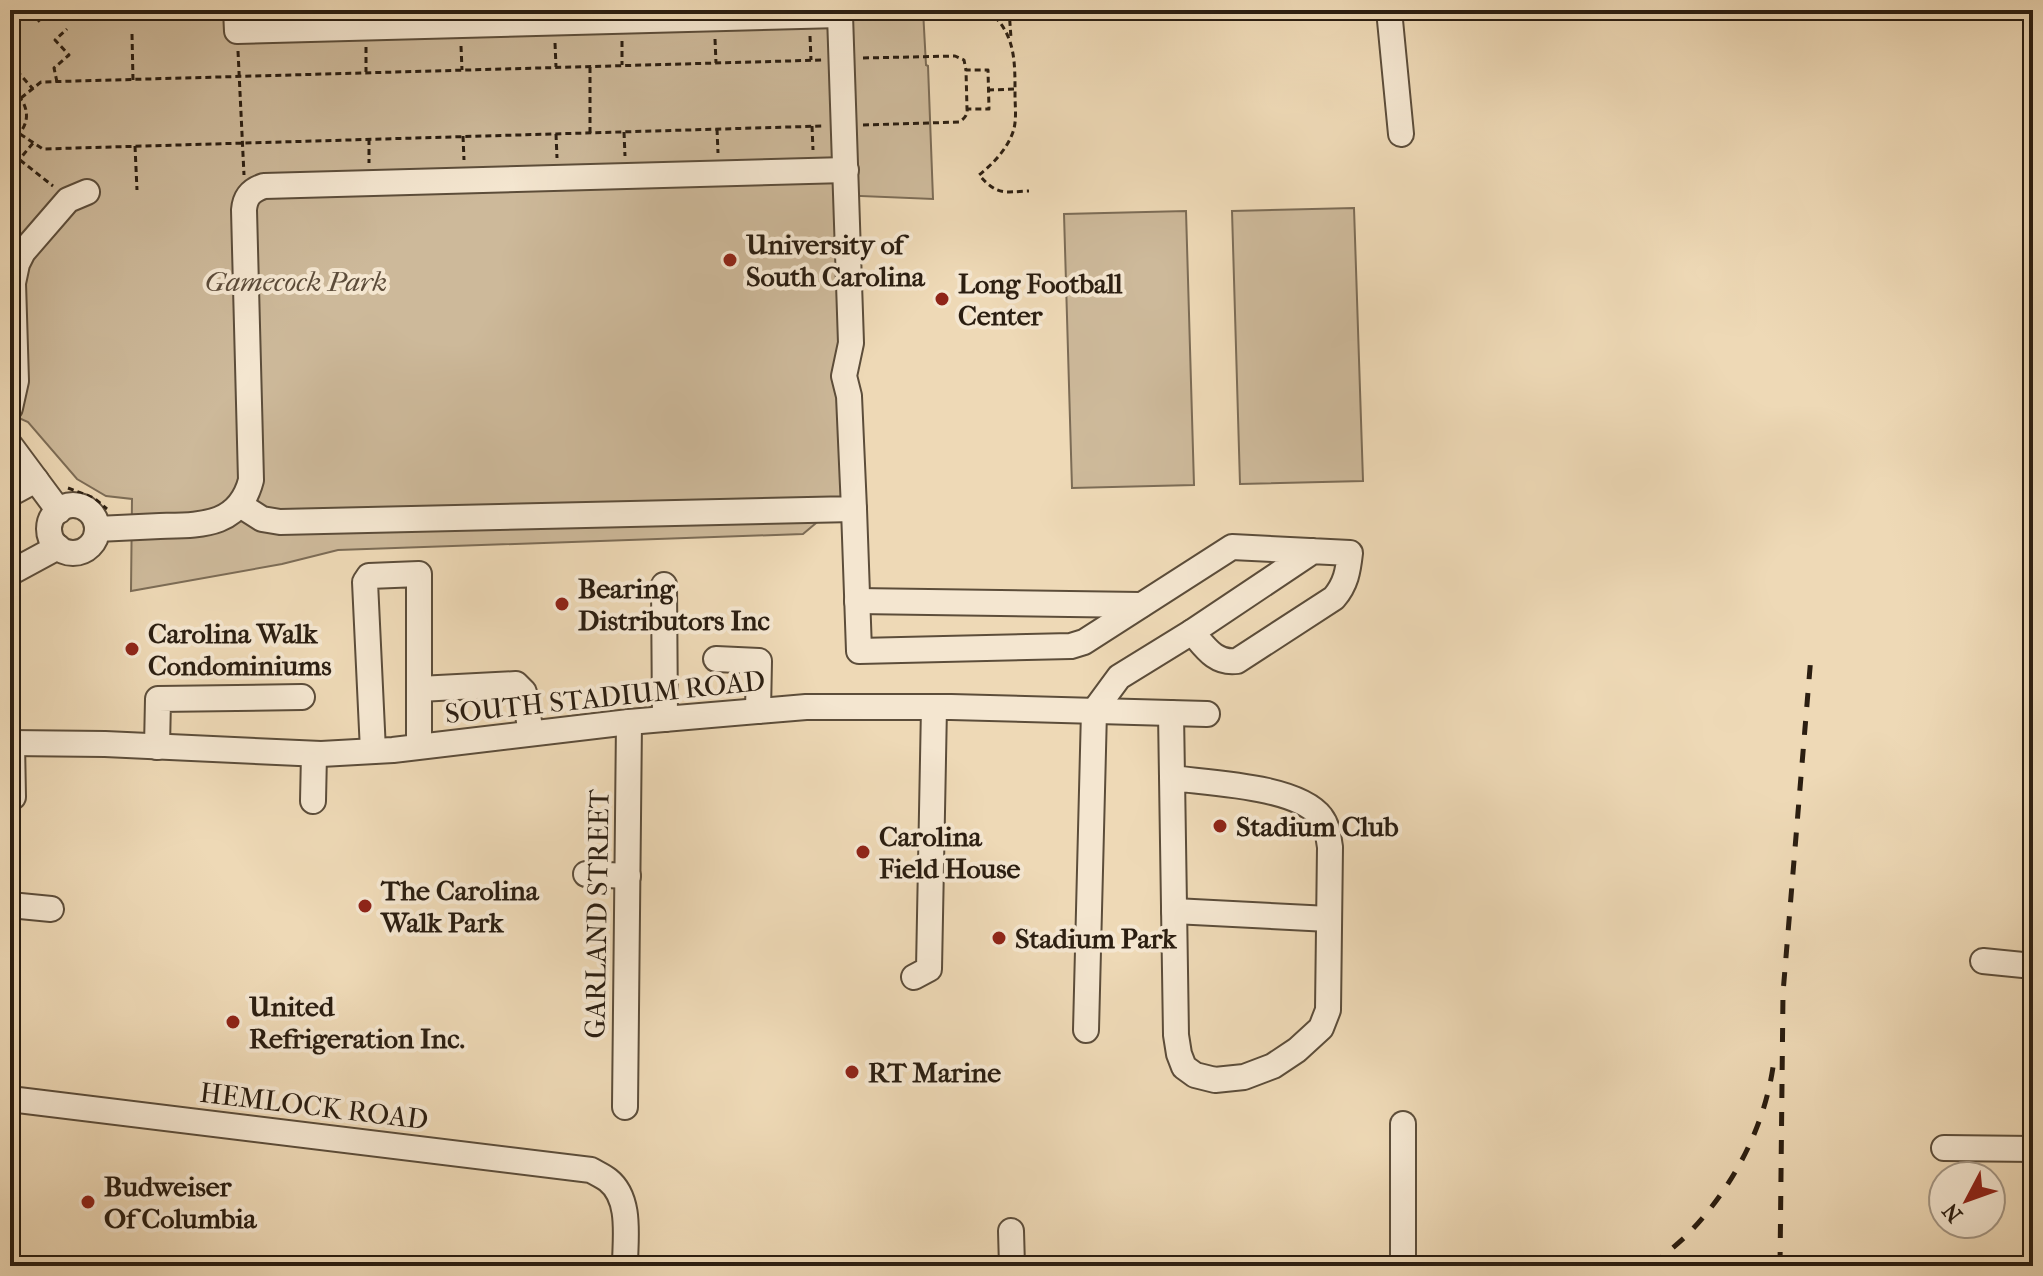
<svg xmlns="http://www.w3.org/2000/svg" width="2043" height="1276" font-family="'IM FELL French Canon',serif">
  <style>
    .green { fill: #cdb99a; stroke: #7c6c56; stroke-width: 2 }
    .lines { fill: none; stroke-linecap: round; stroke-linejoin: round }
    .minor-casing { stroke: #5c4d3a; stroke-width: 28 }
    .path { stroke: #2b1e11; stroke-width: 3; stroke-dasharray: 6 4; stroke-linecap: butt }
    .minor { stroke: #f4e6d0; stroke-width: 24 }
    .rail { stroke: #2b1e11; stroke-width: 5; stroke-dasharray: 14 14; stroke-linecap: butt }
    .poi-dot { fill: #8f2418; stroke: #f4e6d0; stroke-width: 3 }
    .labels { text-anchor: middle; dominant-baseline: central; stroke-width: 8; stroke-linejoin: round; paint-order: stroke }
    .poi-label { font-size: 28px; font-weight: bold; fill: #2b1e11; stroke: #f4e6d0; text-anchor: start }
    .park-label { font-size: 28px; font-style: italic; fill: #5c4c3a; stroke: #f4e6d0 }
    .street-label { font-size: 28px; fill: #2b1e11; stroke: #f4e6d0 }
  </style>
  <rect width="100%" height="100%" fill="#eed9b6"/>
  <filter id="stains"><feTurbulence type="fractalNoise" baseFrequency=".0025" numOctaves="4"/><feColorMatrix values="0 0 0 0 .2 0 0 0 0 .09 0 0 0 0 .02 0 0 0 .5 -.17"/></filter>
  <radialGradient id="worn" r=".72"><stop offset=".6" stop-color="#630" stop-opacity="0"/><stop offset="1" stop-color="#630" stop-opacity=".3"/></radialGradient>
  <g class="green">
    <path d="M10 10H923L926 65 928 66 933 199 837 195 847 497 803 534 338 550 282 564 131 591 132 499 106 496 77 479 28 422 10 414Z"/>
    <path d="M1354 208 1363 481 1240 484 1232 211Z"/>
    <path d="M1186 211 1194 485 1072 488 1064 214Z"/>
  </g>
  <g class="lines">
    <g class="minor-casing">
      <g id="minor">
        <path d="M236 10 237 31 840 15 841 10"/>
        <path d="M1389 10 1401 134"/>
        <path d="M10 408 16 381 13 283 17 264 23 252 68 200 87 192"/>
        <path d="M10 445 59 511"/>
        <path d="M10 494 36 480"/>
        <path d="M240 505 262 519 280 522 854 509 849 396 844 376 851 343 840 15"/>
        <circle cx="73" cy="529" r="24"/>
        <path d="M854 509 859 651 1071 646 1084 642 1232 547 1350 553C1348 571 1346 584 1334 598L1237 661C1215 664 1205 647 1192 632L1313 551"/>
        <path d="M97 529C118 528 139 527 160 526 200 525 239 527 251 480L244 210C245 197 251 190 264 186L846 170"/>
        <path d="M10 573 58 547"/>
        <path d="M664 585 665 719"/>
        <path d="M857 601 1141 605"/>
        <path d="M716 659 759 661 758 711"/>
        <path d="M419 689 516 684 524 692 531 733"/>
        <path d="M1171 713C1172 820 1174 927 1176 1035L1179 1054 1184 1067 1195 1075 1215 1080 1244 1077 1273 1066 1297 1050 1321 1028 1328 1010 1330 847C1328 836 1328 826 1321 817 1298 786 1209 783 1172 778"/>
        <path d="M10 743 105 744 321 754 393 750 629 722 806 707H951L1207 714"/>
        <path d="M12 743 13 797"/>
        <path d="M157 747 158 699 302 697"/>
        <path d="M373 751 365 582 369 576 419 574V746"/>
        <path d="M313 801 314 754"/>
        <path d="M586 874 628 876"/>
        <path d="M10 905 51 909"/>
        <path d="M1174 911 1329 919"/>
        <path d="M1983 961 2033 966"/>
        <path d="M914 977 929 969 934 707"/>
        <path d="M1086 1030 1094 711 1119 677 1192 632"/>
        <path d="M10 1099 591 1170C596 1173 603 1176 608 1180 632 1199 625 1239 625 1266"/>
        <path d="M625 1107 629 722"/>
        <path d="M1403 1124V1266"/>
        <path d="M1944 1148 2033 1149"/>
        <path d="M1011 1231 1012 1266"/>
      </g>
    </g>
    <g class="path">
      <path d="M29 10 40 22 54 11"/>
      <path d="M987 10C1016 32 1015 62 1015 95 1015 107 1017 120 1013 132 1007 149 993 164 979 175 998 196 1003 192 1029 191"/>
      <path d="M1009 10 1011 38"/>
      <path d="M10 20 22 10"/>
      <path d="M132 34 133 80"/>
      <path d="M810 36 811 60"/>
      <path d="M715 39 716 63"/>
      <path d="M622 41V65"/>
      <path d="M555 43 556 67"/>
      <path d="M461 46 462 70"/>
      <path d="M366 47V72"/>
      <path d="M238 51 244 175"/>
      <path d="M863 58 955 56 964 60 966 70"/>
      <path d="M10 63 33 89"/>
      <path d="M57 82 54 68 69 55 55 40 67 29"/>
      <path d="M10 90C32 102 32 129 10 140"/>
      <path d="M988 90 1015 89"/>
      <path d="M21 98 41 82 823 60"/>
      <path d="M863 125 959 122C964 119 968 115 967 109L966 70H988L989 109H967"/>
      <path d="M812 126 813 150"/>
      <path d="M717 129 718 153"/>
      <path d="M624 132 625 156"/>
      <path d="M590 133V66"/>
      <path d="M20 134 43 149 823 126"/>
      <path d="M556 134 557 158"/>
      <path d="M463 136 464 160"/>
      <path d="M369 139V163"/>
      <path d="M135 146 137 190"/>
      <path d="M20 160 53 186"/>
      <path d="M10 171 33 143"/>
      <path d="M68 488 94 498 107 509"/>
    </g>
    <use href="#minor" class="minor"/>
    <g class="rail">
      <path d="M1652 1266C1663 1256 1674 1247 1685 1237 1732 1190 1766 1126 1774 1060"/>
      <path d="M1780 1266 1783 993 1811 656"/>
    </g>
  </g>
  <g class="poi-dot">
    <circle cx="730" cy="260" r="8"/>
    <circle cx="942" cy="299" r="8"/>
    <circle cx="562" cy="604" r="8"/>
    <circle cx="132" cy="649" r="8"/>
    <circle cx="1220" cy="826" r="8"/>
    <circle cx="863" cy="852" r="8"/>
    <circle cx="365" cy="906" r="8"/>
    <circle cx="999" cy="938" r="8"/>
    <circle cx="233" cy="1022" r="8"/>
    <circle cx="852" cy="1072" r="8"/>
    <circle cx="88" cy="1202" r="8"/>
  </g>
  <g class="labels">
    <g class="poi-label">
      <text x="746" y="244">University of<tspan x="746" dy="32">South Carolina</tspan></text>
      <text x="958" y="283">Long Football<tspan x="958" dy="32">Center</tspan></text>
      <text x="578" y="588">Bearing<tspan x="578" dy="32">Distributors Inc</tspan></text>
      <text x="148" y="633">Carolina Walk<tspan x="148" dy="32">Condominiums</tspan></text>
      <text x="1236" y="826">Stadium Club</text>
      <text x="879" y="836">Carolina<tspan x="879" dy="32">Field House</tspan></text>
      <text x="381" y="890">The Carolina<tspan x="381" dy="32">Walk Park</tspan></text>
      <text x="1015" y="938">Stadium Park</text>
      <text x="249" y="1006">United<tspan x="249" dy="32">Refrigeration Inc.</tspan></text>
      <text x="868" y="1072">RT Marine</text>
      <text x="104" y="1186">Budweiser<tspan x="104" dy="32">Of Columbia</tspan></text>
    </g>
    <g class="park-label">
      <text x="296" y="281">Gamecock Park</text>
    </g>
    <g class="street-label">
      <text transform="translate(605 697) rotate(-6)">SOUTH STADIUM ROAD</text>
      <text transform="translate(597 914) rotate(-89)">GARLAND STREET</text>
      <text transform="translate(314 1106) rotate(7)">HEMLOCK ROAD</text>
    </g>
  </g>
  <rect width="2043" height="1276" fill="none" stroke="#eed9b6" stroke-width="40"/>
  <rect x="12" y="12" width="2019" height="1252" fill="none" stroke="#2b1e11" stroke-width="4"/>
  <rect x="20" y="20" width="2003" height="1236" fill="none" stroke="#2b1e11" stroke-width="2"/>
  <g transform="translate(1967 1200) rotate(229)"><circle r="38" fill="#f4e6d0" stroke="#a49684" stroke-width="2"/>
  <path d="M0-6L14 30L0 20L-14 30Z" fill="#8f2418"/>
  <text y="-12" font-size="22" font-weight="bold" text-anchor="middle" fill="#2b1e11">N</text>
  </g>
  <rect width="100%" height="100%" filter="url(#stains)"/>
  <rect width="100%" height="100%" fill="url(#worn)"/>
</svg>
